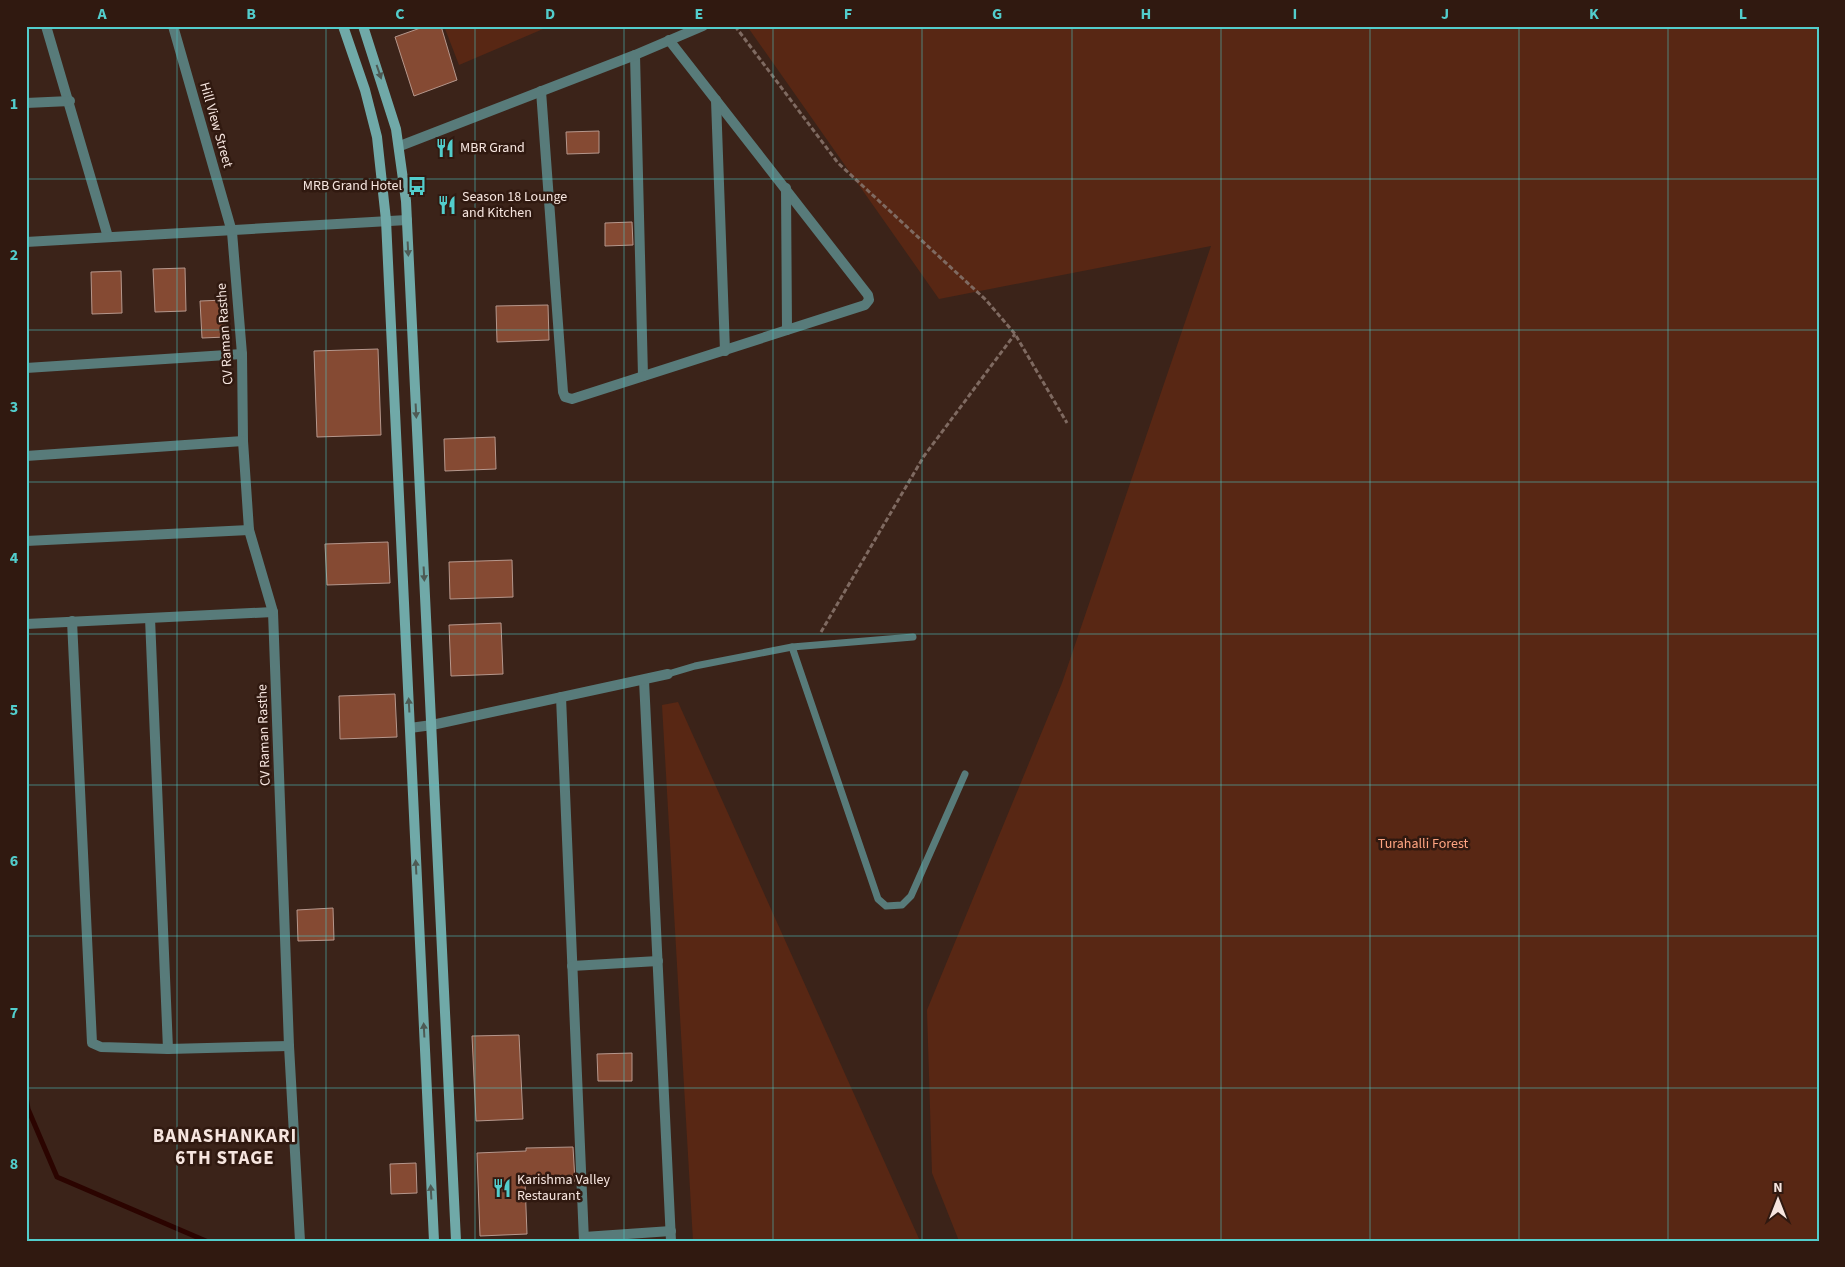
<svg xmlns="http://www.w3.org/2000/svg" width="1845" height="1267" font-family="'Source Sans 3',sans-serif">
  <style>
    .green { fill: #582714 }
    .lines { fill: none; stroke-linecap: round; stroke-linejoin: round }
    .stream { stroke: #2b0400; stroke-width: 5 }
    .building { fill: #854a33; stroke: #b6978c }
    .path { stroke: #7f6a61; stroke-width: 3; stroke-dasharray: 5 2.5; stroke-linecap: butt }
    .lane { stroke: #587b7a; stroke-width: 7 }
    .street { stroke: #587b7a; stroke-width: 10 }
    .secondary { stroke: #70a9a8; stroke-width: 10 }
    .oneway { fill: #4d5a54 }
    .grid { fill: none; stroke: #52cdcc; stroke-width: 1; stroke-opacity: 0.55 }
    .labels { text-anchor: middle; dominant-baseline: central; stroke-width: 5; stroke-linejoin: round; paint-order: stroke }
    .street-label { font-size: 14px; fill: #f6e5df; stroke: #301910 }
    .poi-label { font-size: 14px; fill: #f6e5df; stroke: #301910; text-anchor: start }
    .park-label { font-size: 14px; fill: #fea481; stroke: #301910 }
    .district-label { font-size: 19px; font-weight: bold; letter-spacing: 1px; fill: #f6e5df; stroke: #301910 }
    .neatline { fill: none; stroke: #52cdcc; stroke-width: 2 }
    .grid-label { font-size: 16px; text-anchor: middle; font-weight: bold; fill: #52cdcc }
  </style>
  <rect width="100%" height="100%" fill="#3b2319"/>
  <g class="green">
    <path d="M444 26H550L459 65Z"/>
    <path d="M747 26H1819V1241H959L932 1173 927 1010 1062 683 1211 246 939 299Z"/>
    <path d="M678 702 920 1241H693L662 705Z"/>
  </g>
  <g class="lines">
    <path class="stream" d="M26 1096 28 1109 57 1177 206 1241"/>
  </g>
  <g class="building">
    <path d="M426 26H441L457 80 414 96 395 37Z"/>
    <path d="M599 131V153L567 154 566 132Z"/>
    <path d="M632 222 633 245 605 246V223Z"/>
    <path d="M185 268 186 311 155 312 153 269Z"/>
    <path d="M121 271 122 313 92 314 91 272Z"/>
    <path d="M225 300 226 337 202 338 200 301Z"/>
    <path d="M548 305 549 340 497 342 496 306Z"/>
    <path d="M378 349 381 435 317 437 314 351Z"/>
    <path d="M495 437 496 469 445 471 444 439Z"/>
    <path d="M388 542 390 583 327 585 325 544Z"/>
    <path d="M512 560 513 597 450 599 449 562Z"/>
    <path d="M501 623 503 674 451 676 449 625Z"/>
    <path d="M395 694 397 737 340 739 339 696Z"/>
    <path d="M333 908 334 940 298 941 297 910Z"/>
    <path d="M519 1035 523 1119 476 1121 472 1036Z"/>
    <path d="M632 1053V1081H598L597 1054Z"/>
    <path d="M573 1147 575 1181 525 1182 527 1234 480 1236 477 1153 526 1151V1148Z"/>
    <path d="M416 1163 417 1193 391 1194 390 1164Z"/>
  </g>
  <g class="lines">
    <g class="path">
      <path d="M735 26 838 163 986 300 1015 334 1067 423"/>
      <path d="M821 632 924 456 1015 334"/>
    </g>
    <g class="lane">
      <path d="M792 647 878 899 886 906 902 905 911 896 965 774"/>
      <path d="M668 674 695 666 792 647 913 637"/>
    </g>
    <g class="street">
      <path d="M46 26 108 237"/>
      <path d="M173 26 232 232 242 354 243 441 249 530 273 612 289 1046 300 1241"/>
      <path d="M635 55 643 376"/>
      <path d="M541 91 563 392 565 397 572 399 865 305 869 300 868 295 669 40"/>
      <path d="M716 100 725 351"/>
      <path d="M26 103 70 101"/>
      <path d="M400 146 635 55 703 26"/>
      <path d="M786 188 787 330"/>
      <path d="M26 242 407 220"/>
      <path d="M26 368 242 354"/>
      <path d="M26 456 243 441"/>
      <path d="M26 541 249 530"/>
      <path d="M150 618 168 1049"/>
      <path d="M72 621 92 1043 101 1047 168 1049 289 1046"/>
      <path d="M26 624 273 612"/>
      <path d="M644 680 671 1241"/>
      <path d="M561 697 584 1241"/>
      <path d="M410 728 432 725 668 674"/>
      <path d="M572 966 658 961"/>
      <path d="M584 1237 671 1231"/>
    </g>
    <g class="secondary">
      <path d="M343 26 365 90 377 137 386 220 434 1241"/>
      <path d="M363 26 396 129 406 201 456 1241"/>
    </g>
  </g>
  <defs><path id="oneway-solid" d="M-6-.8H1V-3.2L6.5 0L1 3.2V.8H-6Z" transform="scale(1.25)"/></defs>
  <g class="oneway">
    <use href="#oneway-solid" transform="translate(379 72) rotate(71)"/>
    <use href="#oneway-solid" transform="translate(408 249) rotate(87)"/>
    <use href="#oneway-solid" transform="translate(416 411) rotate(87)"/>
    <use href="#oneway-solid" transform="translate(424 574) rotate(87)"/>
    <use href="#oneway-solid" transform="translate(409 705) rotate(-93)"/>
    <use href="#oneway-solid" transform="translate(416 867) rotate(-93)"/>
    <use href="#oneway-solid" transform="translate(424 1030) rotate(-93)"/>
    <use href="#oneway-solid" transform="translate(431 1192) rotate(-93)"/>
  </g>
  <path class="grid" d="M177 26V1241M326 26V1241M475 26V1241M624 26V1241M773 26V1241M922 26V1241M1072 26V1241M1221 26V1241M1370 26V1241M1519 26V1241M1668 26V1241M26 179H1819M26 330H1819M26 482H1819M26 634H1819M26 785H1819M26 936H1819M26 1088H1819"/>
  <defs>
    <g id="restaurant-bare" transform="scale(1.5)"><path d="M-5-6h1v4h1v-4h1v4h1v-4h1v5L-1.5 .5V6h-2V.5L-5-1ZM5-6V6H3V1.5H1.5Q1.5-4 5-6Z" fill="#52cdcc" stroke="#301910" stroke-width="2.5" paint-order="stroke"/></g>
    <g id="bus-bare" transform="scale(1.5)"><path d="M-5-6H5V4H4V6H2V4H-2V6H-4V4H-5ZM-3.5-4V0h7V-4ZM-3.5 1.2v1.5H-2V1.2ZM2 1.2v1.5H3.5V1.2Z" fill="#52cdcc" stroke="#301910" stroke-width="2.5" paint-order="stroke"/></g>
  </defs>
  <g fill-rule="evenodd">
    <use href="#restaurant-bare" x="445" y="148"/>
    <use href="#bus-bare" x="417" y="186"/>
    <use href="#restaurant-bare" x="447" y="205"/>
    <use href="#restaurant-bare" x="502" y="1188"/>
  </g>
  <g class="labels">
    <g class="street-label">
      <text transform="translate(216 125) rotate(74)">Hill View Street</text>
      <text transform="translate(225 334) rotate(-94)">CV Raman Rasthe</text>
      <text transform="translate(264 735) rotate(-92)">CV Raman Rasthe</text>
    </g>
    <g class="poi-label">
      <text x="460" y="148">MBR Grand</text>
      <text x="402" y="186" text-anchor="end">MRB Grand Hotel</text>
      <text x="462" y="197">Season 18 Lounge<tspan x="462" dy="16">and Kitchen</tspan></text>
      <text x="517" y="1180">Karishma Valley<tspan x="517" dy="16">Restaurant</tspan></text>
    </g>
    <g class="park-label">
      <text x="1423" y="844">Turahalli Forest</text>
    </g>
    <g class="district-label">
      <text x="225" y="1136">BANASHANKARI<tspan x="225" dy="22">6TH STAGE</tspan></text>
    </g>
  </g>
  <rect width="1845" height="1267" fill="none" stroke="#301910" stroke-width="55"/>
  <g transform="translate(1778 1200)" stroke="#301910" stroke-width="4" paint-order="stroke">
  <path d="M0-4L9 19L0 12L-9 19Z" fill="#f6e5df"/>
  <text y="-8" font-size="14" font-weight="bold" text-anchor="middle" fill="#f6e5df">N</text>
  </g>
  <rect x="28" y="28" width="1790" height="1212" class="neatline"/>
  <g class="grid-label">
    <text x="102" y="19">A</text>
    <text x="251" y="19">B</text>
    <text x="400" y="19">C</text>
    <text x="550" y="19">D</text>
    <text x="699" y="19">E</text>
    <text x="848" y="19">F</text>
    <text x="997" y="19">G</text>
    <text x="1146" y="19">H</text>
    <text x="1295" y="19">I</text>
    <text x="1445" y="19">J</text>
    <text x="1594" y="19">K</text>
    <text x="1743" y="19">L</text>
    <text x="14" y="109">1</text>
    <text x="14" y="260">2</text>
    <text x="14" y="412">3</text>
    <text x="14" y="563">4</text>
    <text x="14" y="715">5</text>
    <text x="14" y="866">6</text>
    <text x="14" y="1018">7</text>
    <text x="14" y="1169">8</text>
  </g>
</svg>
